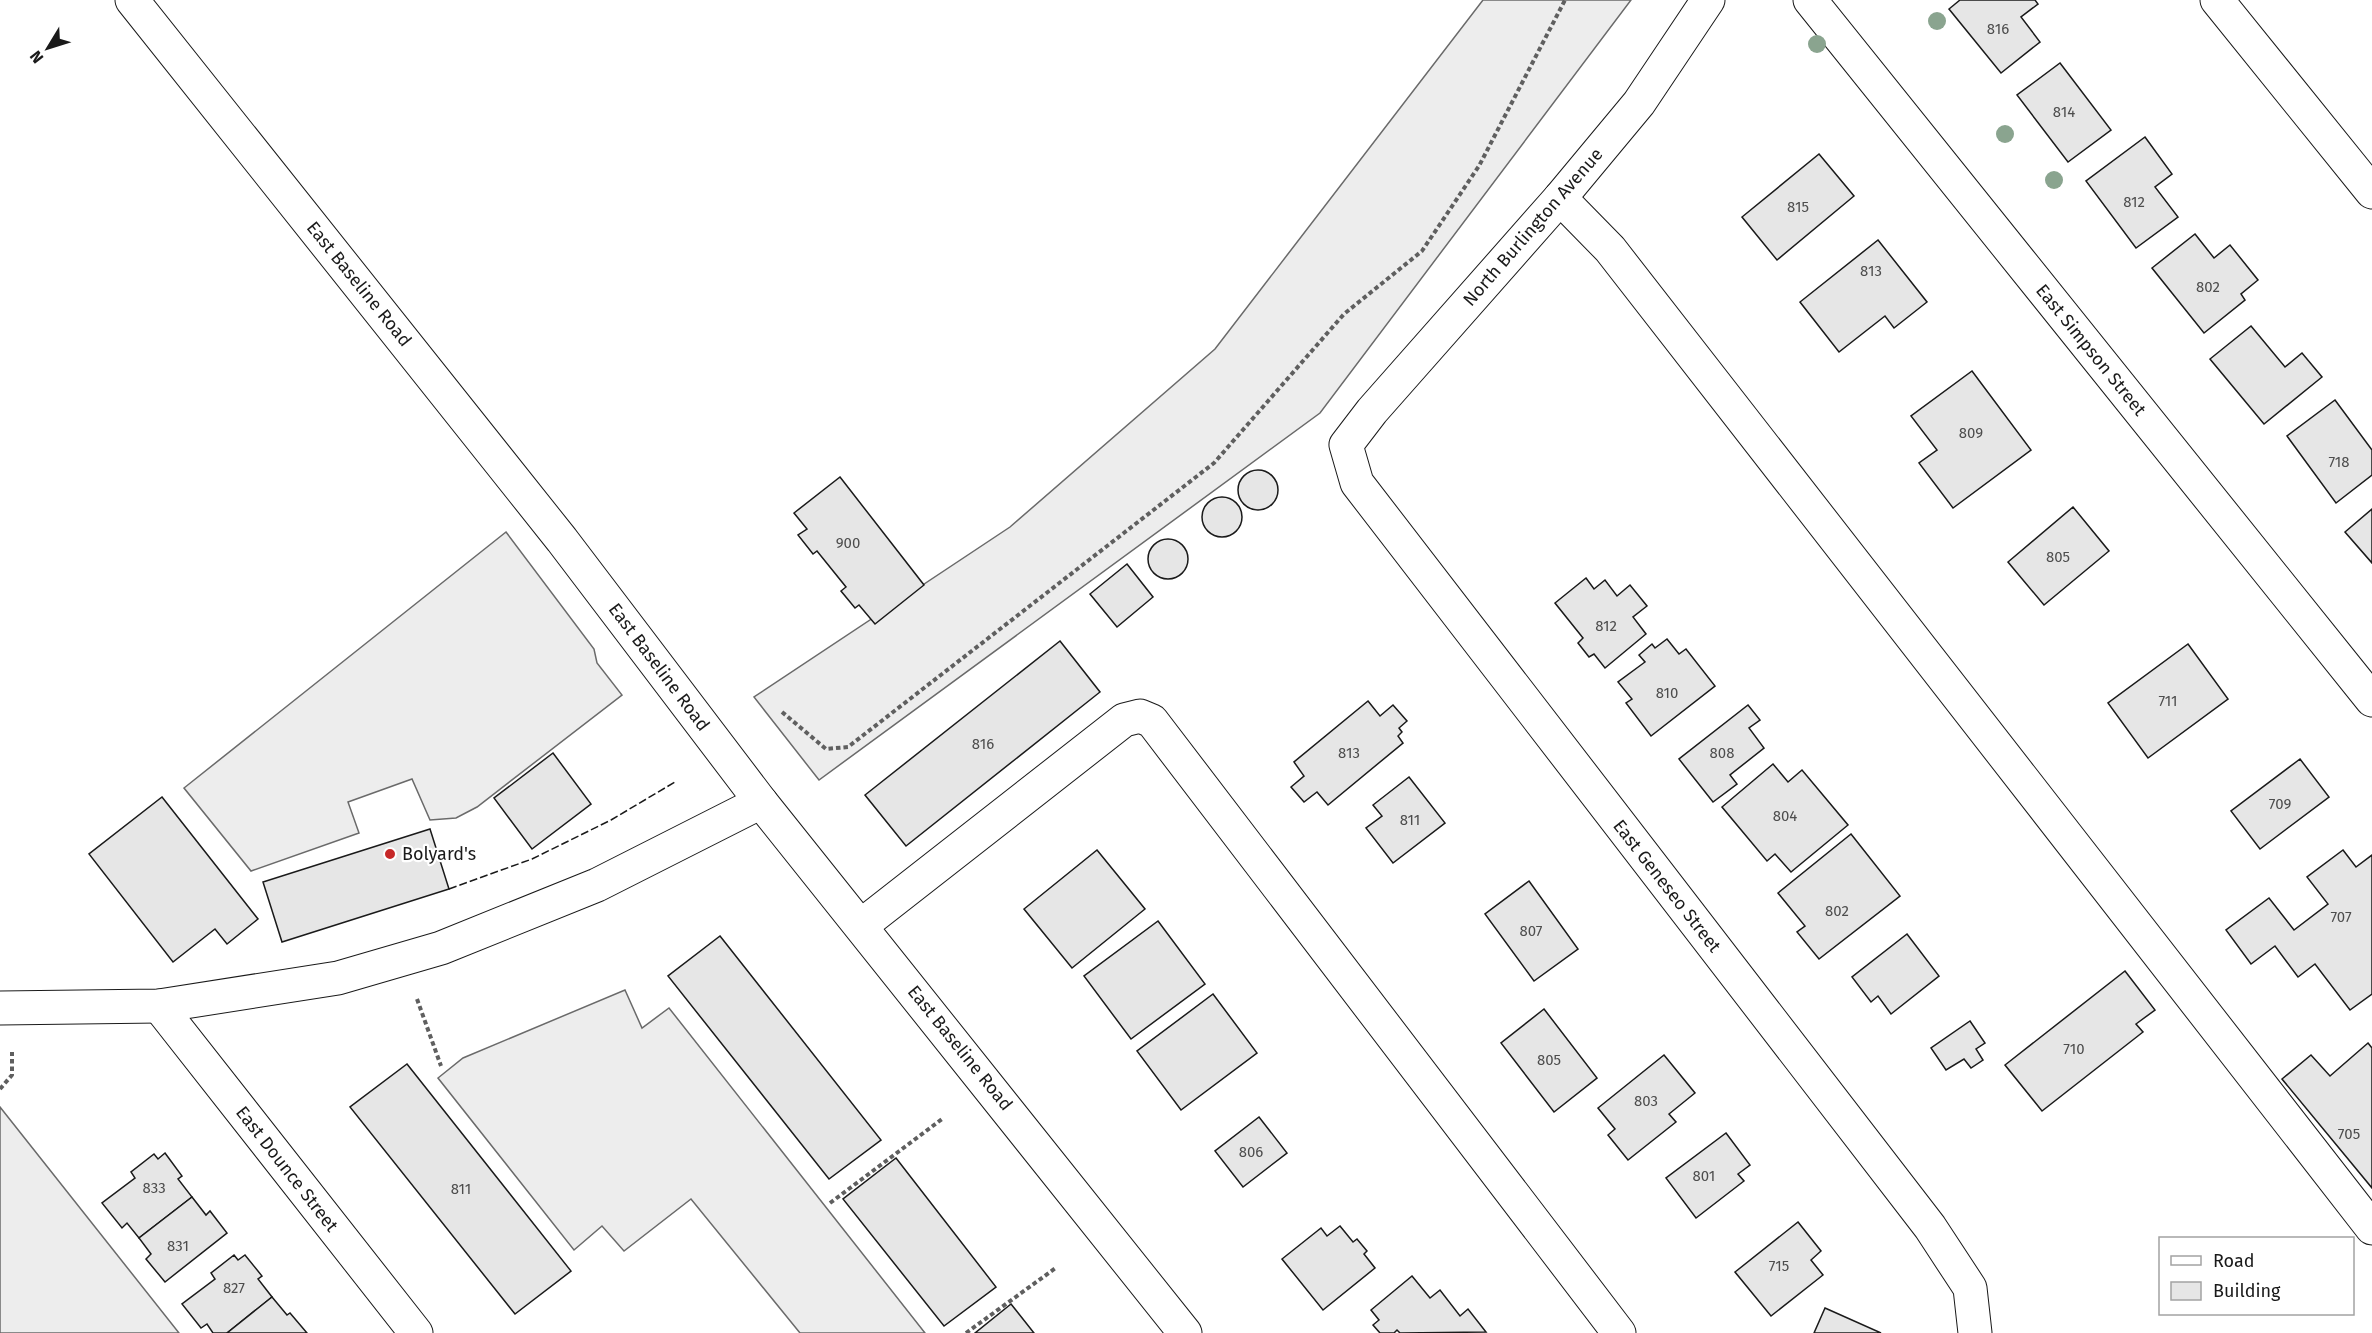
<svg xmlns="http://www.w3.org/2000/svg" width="2372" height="1333" font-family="'Fira Sans',sans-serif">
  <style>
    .built { fill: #ededed; stroke: #6a6a6a; stroke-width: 1.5 }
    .building { fill: #e6e6e6; stroke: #1a1a1a; stroke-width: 1.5 }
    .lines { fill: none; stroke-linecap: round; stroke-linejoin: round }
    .minor-casing { stroke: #1a1a1a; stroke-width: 35 }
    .major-casing { stroke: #1a1a1a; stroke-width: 35 }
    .path { stroke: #5f5f5f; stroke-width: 4; stroke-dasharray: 4.5 3; stroke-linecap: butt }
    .minor { stroke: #fff; stroke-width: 33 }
    .major { stroke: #fff; stroke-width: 33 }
    .fence { stroke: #1a1a1a; stroke-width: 1.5; stroke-dasharray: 8 3; stroke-linecap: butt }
    .tree { fill: #8aa48f }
    .poi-dot { fill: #c62828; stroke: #fff; stroke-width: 2 }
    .labels { text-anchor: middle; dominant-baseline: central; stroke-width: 4.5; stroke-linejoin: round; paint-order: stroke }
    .number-label { font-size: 15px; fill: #4d4d4d }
    .street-label { font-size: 18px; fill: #1a1a1a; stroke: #fff }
    .poi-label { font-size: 18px; fill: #1a1a1a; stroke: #fff; text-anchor: start }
  </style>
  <rect width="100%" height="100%" fill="#fff"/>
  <g class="built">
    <path d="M1483 0H1631L1320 413 819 780 754 697 1010 527 1215 349Z"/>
    <path d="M506 532 594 649 597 663 622 695 477 807 456 818 430 820 412 779 348 802 359 833 251 871 184 788Z"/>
    <path d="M625 990 642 1028 669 1008 925 1333H800L691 1199 624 1251 602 1226 574 1250 438 1078 463 1058Z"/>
    <path d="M0 1107 179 1333H0Z"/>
  </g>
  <g class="building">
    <path d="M1960 0H2035L2038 4 2021 17 2040 42 2001 73 1949 9Z"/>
    <path d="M2060 63 2111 130 2068 162 2017 95Z"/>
    <path d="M2145 137 2172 174 2155 187 2178 217 2136 248 2086 181Z"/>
    <path d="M1819 154 1854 196 1777 260 1742 217Z"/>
    <path d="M2195 234 2214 258 2230 245 2258 280 2241 294 2245 300 2204 333 2152 268Z"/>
    <path d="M1878 240 1927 302 1894 328 1885 316 1839 352 1800 302Z"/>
    <path d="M2251 326 2285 367 2302 353 2322 377 2264 424 2210 359Z"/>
    <path d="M1972 371 2031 450 1953 508 1919 463 1937 450 1911 416Z"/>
    <path d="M2335 400 2372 450V475L2336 503 2287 436Z"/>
    <circle cx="1258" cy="490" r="20"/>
    <path d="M840 477 924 585 875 624 859 605 855 608 841 591 846 587 817 551 813 554 798 535 807 529 794 513Z"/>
    <circle cx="1222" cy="517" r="20"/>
    <path d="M2073 507 2109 551 2044 605 2008 562Z"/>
    <path d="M2372 509V563L2345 532Z"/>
    <circle cx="1168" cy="559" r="20"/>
    <path d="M1127 564 1153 597 1117 627 1090 594Z"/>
    <path d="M1586 578 1594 589 1605 580 1617 596 1630 585 1647 606 1633 617 1646 634 1605 668 1594 654 1589 657 1578 643 1583 638 1555 603Z"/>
    <path d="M1667 639 1679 654 1686 649 1715 686 1651 736 1626 703 1632 699 1618 682 1645 662 1639 655 1652 644 1655 648Z"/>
    <path d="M1060 641 1100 692 906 846 865 795Z"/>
    <path d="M2188 644 2228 699 2148 758 2108 703Z"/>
    <path d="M1368 701 1380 716 1393 705 1407 721 1399 728 1402 732 1398 736 1403 743 1328 805 1317 792 1304 802 1291 787 1304 776 1294 762Z"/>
    <path d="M1748 705 1760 720 1749 728 1764 748 1730 775 1737 784 1713 802 1679 759Z"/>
    <path d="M553 753 591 804 532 849 494 798Z"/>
    <path d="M2300 759 2329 797 2260 849 2231 811Z"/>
    <path d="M1773 764 1788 782 1802 770 1848 825 1791 872 1775 854 1767 861 1722 807Z"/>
    <path d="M1409 777 1445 823 1393 863 1366 828 1382 816 1373 805Z"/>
    <path d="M162 797 258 919 227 944 215 929 173 962 89 854Z"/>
    <path d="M430 829 449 889 282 942 263 882Z"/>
    <path d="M1851 834 1900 896 1819 959 1797 932 1805 926 1778 893Z"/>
    <path d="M1097 850 1145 909 1072 968 1024 909Z"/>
    <path d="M2343 850 2356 867 2372 855V994L2350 1010 2315 964 2298 977 2275 946 2251 964 2226 930 2269 898 2294 930 2328 904 2307 877Z"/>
    <path d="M1529 881 1578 949 1534 981 1485 914Z"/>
    <path d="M1158 921 1205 984 1131 1039 1084 976Z"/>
    <path d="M1907 934 1939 976 1891 1014 1878 996 1871 1002 1852 977Z"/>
    <path d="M720 936 881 1140 829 1179 668 976Z"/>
    <path d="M2125 971 2155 1010 2136 1024 2143 1032 2042 1111 2005 1065Z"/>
    <path d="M1213 994 1257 1053 1181 1110 1137 1051Z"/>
    <path d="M1544 1009 1597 1078 1554 1112 1501 1043Z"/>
    <path d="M1970 1021 1985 1043 1976 1049 1983 1060 1971 1068 1964 1059 1946 1070 1931 1048Z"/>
    <path d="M2368 1043 2372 1048V1188L2282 1079 2311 1055 2330 1076Z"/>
    <path d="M1664 1055 1695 1093 1669 1114 1676 1122 1628 1160 1608 1135 1615 1129 1598 1108Z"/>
    <path d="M407 1064 571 1271 515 1314 350 1107Z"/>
    <path d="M1259 1117 1287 1153 1243 1187 1215 1151Z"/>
    <path d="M1726 1133 1750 1165 1738 1174 1744 1181 1696 1218 1666 1178Z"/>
    <path d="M165 1153 182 1176 178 1179 192 1197 139 1238 127 1223 122 1228 102 1203 135 1178 131 1172 154 1154 158 1159Z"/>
    <path d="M896 1158 996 1287 944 1326 843 1199Z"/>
    <path d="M192 1197 206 1215 210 1211 227 1233 165 1282 146 1259 151 1254 139 1238Z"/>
    <path d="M1798 1222 1821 1251 1811 1260 1823 1275 1771 1316 1735 1272Z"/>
    <path d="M1340 1226 1353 1242 1357 1239 1367 1251 1364 1254 1375 1268 1323 1310 1282 1259 1321 1228 1327 1236Z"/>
    <path d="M234 1255 238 1260 245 1255 262 1276 258 1279 272 1297 227 1333H213L207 1324 201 1328 182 1304 215 1279 211 1273Z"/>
    <path d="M1412 1276 1430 1298 1440 1290 1460 1316 1468 1309 1486 1332 1400 1333 1397 1330 1394 1333H1380L1373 1325 1379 1320 1371 1310Z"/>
    <path d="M272 1297 287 1315 290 1313 307 1333H227Z"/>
    <path d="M1011 1304 1034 1333H975Z"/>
    <path d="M1825 1308 1881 1333H1814Z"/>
  </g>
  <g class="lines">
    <g class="minor-casing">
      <g id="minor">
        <path d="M1708 0 1639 103 1560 198 1372 411 1346 445 1357 483 1930 1227 1970 1288 1975 1333"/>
        <path d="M1810 0 2372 700"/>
        <path d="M2217 0 2372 192"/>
        <path d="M1560 198 1610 249 2372 1228"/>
        <path d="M862 925 1124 720 1140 716 1152 721 1619 1333"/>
        <path d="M159 1006 416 1333"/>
        <path d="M0 1008 159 1006 338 978 441 948 597 885 761 802"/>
      </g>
    </g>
    <g class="major-casing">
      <path id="major" d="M132 0 562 540 761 802 1185 1333"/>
    </g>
    <g class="path">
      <path d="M782 712 826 749 848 747 1214 463 1344 314 1422 251 1479 166 1565 0"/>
      <path d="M417 999 441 1066"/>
      <path d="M0 1089 12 1075V1052"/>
      <path d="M830 1203 942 1119"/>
      <path d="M966 1333 1057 1267"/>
    </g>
    <use href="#minor" class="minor"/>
    <use href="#major" class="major"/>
    <path class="fence" d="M449 889 532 859 611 820 675 782"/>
  </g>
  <g class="tree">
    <circle cx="1937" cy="21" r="9"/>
    <circle cx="1817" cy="44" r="9"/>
    <circle cx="2005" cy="134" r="9"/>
    <circle cx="2054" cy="180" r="9"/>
  </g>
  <circle class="poi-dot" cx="390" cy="854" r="6"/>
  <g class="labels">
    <g class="number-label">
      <text x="1998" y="29">816</text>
      <text x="2064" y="112">814</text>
      <text x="2134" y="202">812</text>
      <text x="1798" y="207">815</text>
      <text x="1871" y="271">813</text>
      <text x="2208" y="287">802</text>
      <text x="1971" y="433">809</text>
      <text x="2339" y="462">718</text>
      <text x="848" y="543">900</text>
      <text x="2058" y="557">805</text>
      <text x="1606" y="626">812</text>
      <text x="1667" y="693">810</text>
      <text x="2168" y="701">711</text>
      <text x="983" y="744">816</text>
      <text x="1349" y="753">813</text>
      <text x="1722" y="753">808</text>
      <text x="2280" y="804">709</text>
      <text x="1785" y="816">804</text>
      <text x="1410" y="820">811</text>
      <text x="1837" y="911">802</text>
      <text x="2341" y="917">707</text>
      <text x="1531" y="931">807</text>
      <text x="2074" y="1049">710</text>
      <text x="1549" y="1060">805</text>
      <text x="1646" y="1101">803</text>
      <text x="2349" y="1134">705</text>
      <text x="1251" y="1152">806</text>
      <text x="1704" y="1176">801</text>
      <text x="154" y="1188">833</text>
      <text x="461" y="1189">811</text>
      <text x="178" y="1246">831</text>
      <text x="1779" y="1266">715</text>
      <text x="234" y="1288">827</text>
    </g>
    <g class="street-label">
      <text transform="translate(1533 227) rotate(-49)">North Burlington Avenue</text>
      <text transform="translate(359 284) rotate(51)">East Baseline Road</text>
      <text transform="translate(2091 350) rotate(51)">East Simpson Street</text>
      <text transform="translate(659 667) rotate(53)">East Baseline Road</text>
      <text transform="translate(1667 886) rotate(52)">East Geneseo Street</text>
      <text transform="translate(960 1048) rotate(51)">East Baseline Road</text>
      <text transform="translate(287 1169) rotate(52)">East Dounce Street</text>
    </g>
    <g class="poi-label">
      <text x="402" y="854">Bolyard's</text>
    </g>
  </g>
  <rect x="2159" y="1237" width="195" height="78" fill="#ffffff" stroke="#a3a3a3" stroke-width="1.5"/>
  <rect x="2171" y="1256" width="30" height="9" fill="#ffffff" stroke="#a3a3a3" stroke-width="1.5"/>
  <text x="2213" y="1267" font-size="18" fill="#1a1a1a">Road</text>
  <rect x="2171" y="1282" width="30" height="18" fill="#e6e6e6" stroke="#a3a3a3" stroke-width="1.5"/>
  <text x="2213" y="1297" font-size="18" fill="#1a1a1a">Building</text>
  <g transform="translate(48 48) rotate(232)" stroke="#ffffff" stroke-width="4.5" paint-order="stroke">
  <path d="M0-4.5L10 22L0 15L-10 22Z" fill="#1a1a1a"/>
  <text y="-9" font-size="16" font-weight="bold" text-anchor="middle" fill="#1a1a1a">N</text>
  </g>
</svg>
